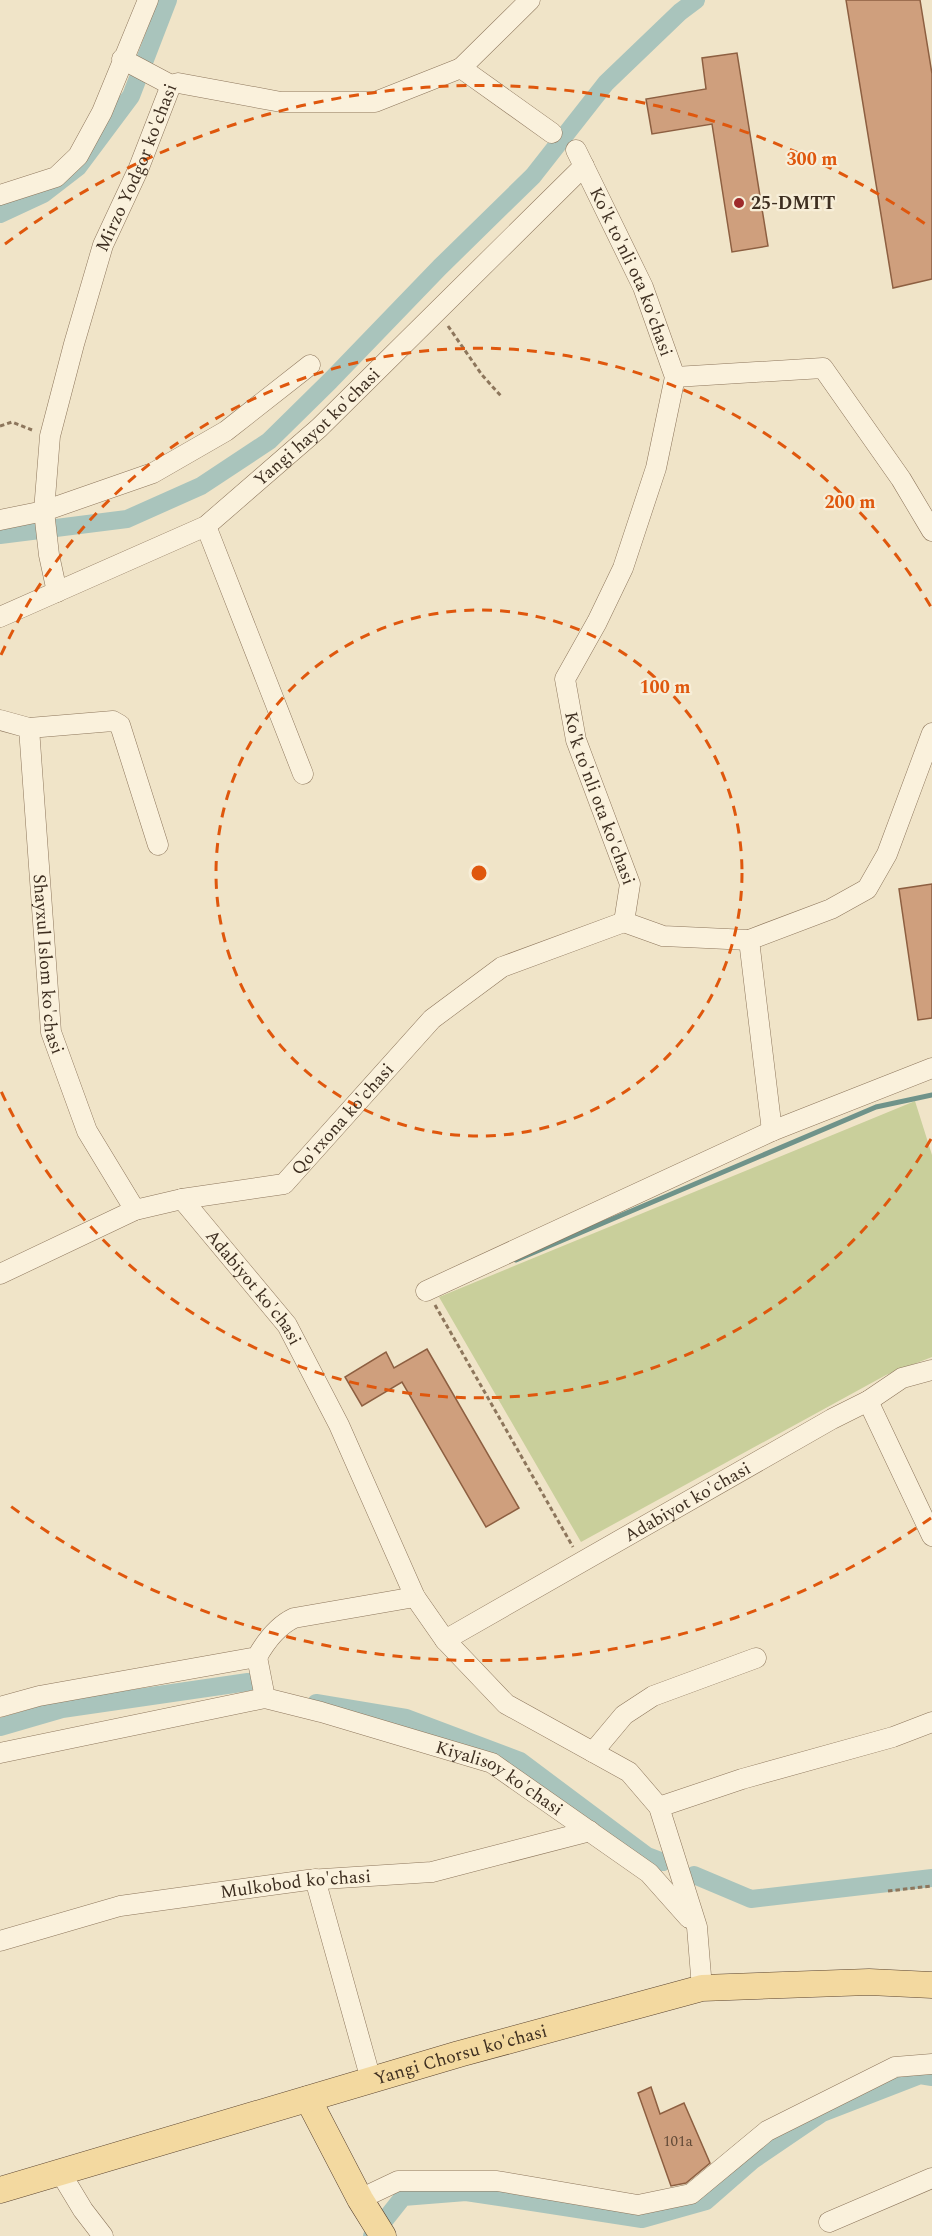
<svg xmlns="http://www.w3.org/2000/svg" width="932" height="2236" font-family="Spectral,serif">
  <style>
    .green { fill: #c9cf9b }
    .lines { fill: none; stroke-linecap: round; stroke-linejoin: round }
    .stream { stroke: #6f938a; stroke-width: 5 }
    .canal { stroke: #a9c4bc; stroke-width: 18 }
    .building { fill: #cf9f7d; stroke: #8d5f41; stroke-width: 1.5 }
    .minor-casing { stroke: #8d765c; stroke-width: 21 }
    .major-casing { stroke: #5b4430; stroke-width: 27 }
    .path { stroke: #8d765c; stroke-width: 3; stroke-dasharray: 4.5 3; stroke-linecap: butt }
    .minor { stroke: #faf1dc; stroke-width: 20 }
    .major { stroke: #f3d9a0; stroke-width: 26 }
    .ring { fill: none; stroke: #df570d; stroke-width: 3; stroke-dasharray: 10 8 }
    .poi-dot { fill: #9e2a2b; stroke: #f7eed8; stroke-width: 2 }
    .labels { text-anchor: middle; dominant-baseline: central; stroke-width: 4.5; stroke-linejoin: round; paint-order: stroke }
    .number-label { font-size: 15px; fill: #624a37 }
    .street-label { font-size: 18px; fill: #3d2e20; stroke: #f7eed8 }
    .poi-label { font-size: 18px; font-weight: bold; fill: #3d2e20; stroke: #f7eed8; text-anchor: start }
    .centre { fill: #df570d; stroke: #f7eed8; stroke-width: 3 }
    .ring-label { font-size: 18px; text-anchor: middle; font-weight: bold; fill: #df570d; stroke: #f7eed8; stroke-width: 4.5; stroke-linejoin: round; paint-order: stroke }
  </style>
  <rect width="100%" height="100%" fill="#f0e4c8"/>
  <path class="green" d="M915 1101 932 1155V1357L886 1375 581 1542 439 1297Z"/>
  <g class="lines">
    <path class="stream" d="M516 1260 876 1107 932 1095"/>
    <g class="canal">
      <path d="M0 214 43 194 78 167 131 96 168 0"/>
      <path d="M0 535 127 519 201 486 269 441 330 381 440 267 533 176 606 83 680 12 696 0"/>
      <path d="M316 1703 406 1718 520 1761 647 1856 663 1862"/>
      <path d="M0 1727 62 1709 248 1682"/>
      <path d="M694 1875 751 1899 932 1878"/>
      <path d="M372 2236 403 2197 466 2192 642 2219 706 2201 753 2160 822 2113 920 2075 932 2077"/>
    </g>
  </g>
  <g class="building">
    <path d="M846 0H920L932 74V279L893 288Z"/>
    <path d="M737 53 768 246 732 252 712 124 652 134 646 99 706 89 702 58Z"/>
    <path d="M932 884V1018L918 1020 899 889Z"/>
    <path d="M427 1349 519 1508 486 1527 402 1382 362 1406 345 1377 386 1352 394 1368Z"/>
    <path d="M651 2087 660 2114 684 2103 710 2163 686 2183 671 2186 638 2093Z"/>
  </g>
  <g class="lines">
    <g class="minor-casing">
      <g id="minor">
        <path d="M122 59 171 85"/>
        <path d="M461 68 530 0"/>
        <path id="s1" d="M576 150 643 287 675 377 656 468 623 568 597 622 565 679 576 740 630 884 624 922"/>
        <path d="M0 195 56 177 78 156 102 112 148 0"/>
        <path d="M675 377 823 368 901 479 932 531"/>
        <path d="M0 520 44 511 153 473 226 431 310 365"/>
        <path d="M206 526 303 774"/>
        <path id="s2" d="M57 592 49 555 44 511 50 436 74 344 103 245 138 170 171 85 178 83 281 102H375L461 68 552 133"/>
        <path id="s3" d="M0 617 206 526 319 428 584 166"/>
        <path id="s4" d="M0 720 29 728 51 1032 87 1131 135 1210"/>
        <path d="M29 728 113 721 120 725 158 845"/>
        <path d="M624 922 663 936 749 940 831 909 867 889 887 854 932 733"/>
        <path d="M749 940 772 1131"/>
        <path id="s5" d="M182 1199 287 1325 339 1425 415 1597 445 1640 506 1704 629 1772 659 1807 697 1927 702 1988"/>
        <path id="s6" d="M0 1274 135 1210 182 1199 284 1184 432 1019 502 967 624 922"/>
        <path d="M426 1291 772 1131 932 1068"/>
        <path d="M868 1401 932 1536"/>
        <path id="s7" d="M445 1640 832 1419 868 1401 902 1378 932 1370"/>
        <path id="s8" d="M257 1657 265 1698 321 1712 492 1763 649 1873 689 1918"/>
        <path d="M0 1707 39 1696 257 1657C266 1641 277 1626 294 1618L415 1597"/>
        <path d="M593 1752 624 1715 653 1696 756 1658"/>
        <path d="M0 1753 265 1698"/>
        <path d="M659 1807 742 1779 893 1737 932 1722"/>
        <path d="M315 1879 371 2080"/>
        <path id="s9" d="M0 1941 120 1906 308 1880 432 1872 590 1831"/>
        <path d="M60 2172 83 2210 103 2236"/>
        <path d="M360 2199 398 2181H497L638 2205 691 2194 767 2131 895 2067 932 2064"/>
        <path d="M829 2222 932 2178"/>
      </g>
    </g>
    <g class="major-casing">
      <g id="major">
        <path d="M308 2099 360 2199 383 2236"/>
        <path id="s10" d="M0 2190 459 2054 702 1988 869 1982 932 1985"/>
      </g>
    </g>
    <g class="path">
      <path d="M448 326 482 375 501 396"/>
      <path d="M0 426 12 422 32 430"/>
      <path d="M435 1305 573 1547"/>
      <path d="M888 1891 932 1886"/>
    </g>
    <use href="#minor" class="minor"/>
    <use href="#major" class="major"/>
  </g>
  <g class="ring">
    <circle cx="479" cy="873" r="263"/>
    <path d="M931 1139A525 525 0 0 1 1 1091M1 655A525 525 0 0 1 931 607"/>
    <path d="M931 1518A788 788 0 0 1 5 1502M5 244A788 788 0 0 1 931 228"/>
  </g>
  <circle class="poi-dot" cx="739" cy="203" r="6"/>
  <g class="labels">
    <g class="number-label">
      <text x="678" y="2141">101a</text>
    </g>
    <g class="street-label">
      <text stroke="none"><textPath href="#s2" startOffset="440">Mirzo Yodgor ko'chasi</textPath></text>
      <text stroke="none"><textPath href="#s1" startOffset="134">Ko'k to'nli ota ko'chasi</textPath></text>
      <text stroke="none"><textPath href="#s3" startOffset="374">Yangi hayot ko'chasi</textPath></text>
      <text stroke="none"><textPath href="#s1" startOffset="696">Ko'k to'nli ota ko'chasi</textPath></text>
      <text stroke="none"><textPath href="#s4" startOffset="267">Shayxul Islom ko'chasi</textPath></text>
      <text stroke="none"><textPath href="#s6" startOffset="388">Qo'rxona ko'chasi</textPath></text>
      <text stroke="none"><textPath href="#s5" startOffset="114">Adabiyot ko'chasi</textPath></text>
      <text stroke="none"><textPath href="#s7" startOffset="279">Adabiyot ko'chasi</textPath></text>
      <text stroke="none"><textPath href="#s8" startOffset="291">Kiyalisoy ko'chasi</textPath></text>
      <text stroke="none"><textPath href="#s9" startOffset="302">Mulkobod ko'chasi</textPath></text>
      <text stroke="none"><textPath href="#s10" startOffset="480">Yangi Chorsu ko'chasi</textPath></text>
    </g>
    <g class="poi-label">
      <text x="751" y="203">25-DMTT</text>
    </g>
  </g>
  <circle cx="479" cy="873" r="9" class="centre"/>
  <g class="ring-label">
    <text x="812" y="165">300 m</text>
    <text x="850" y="508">200 m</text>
    <text x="665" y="693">100 m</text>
  </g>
</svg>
